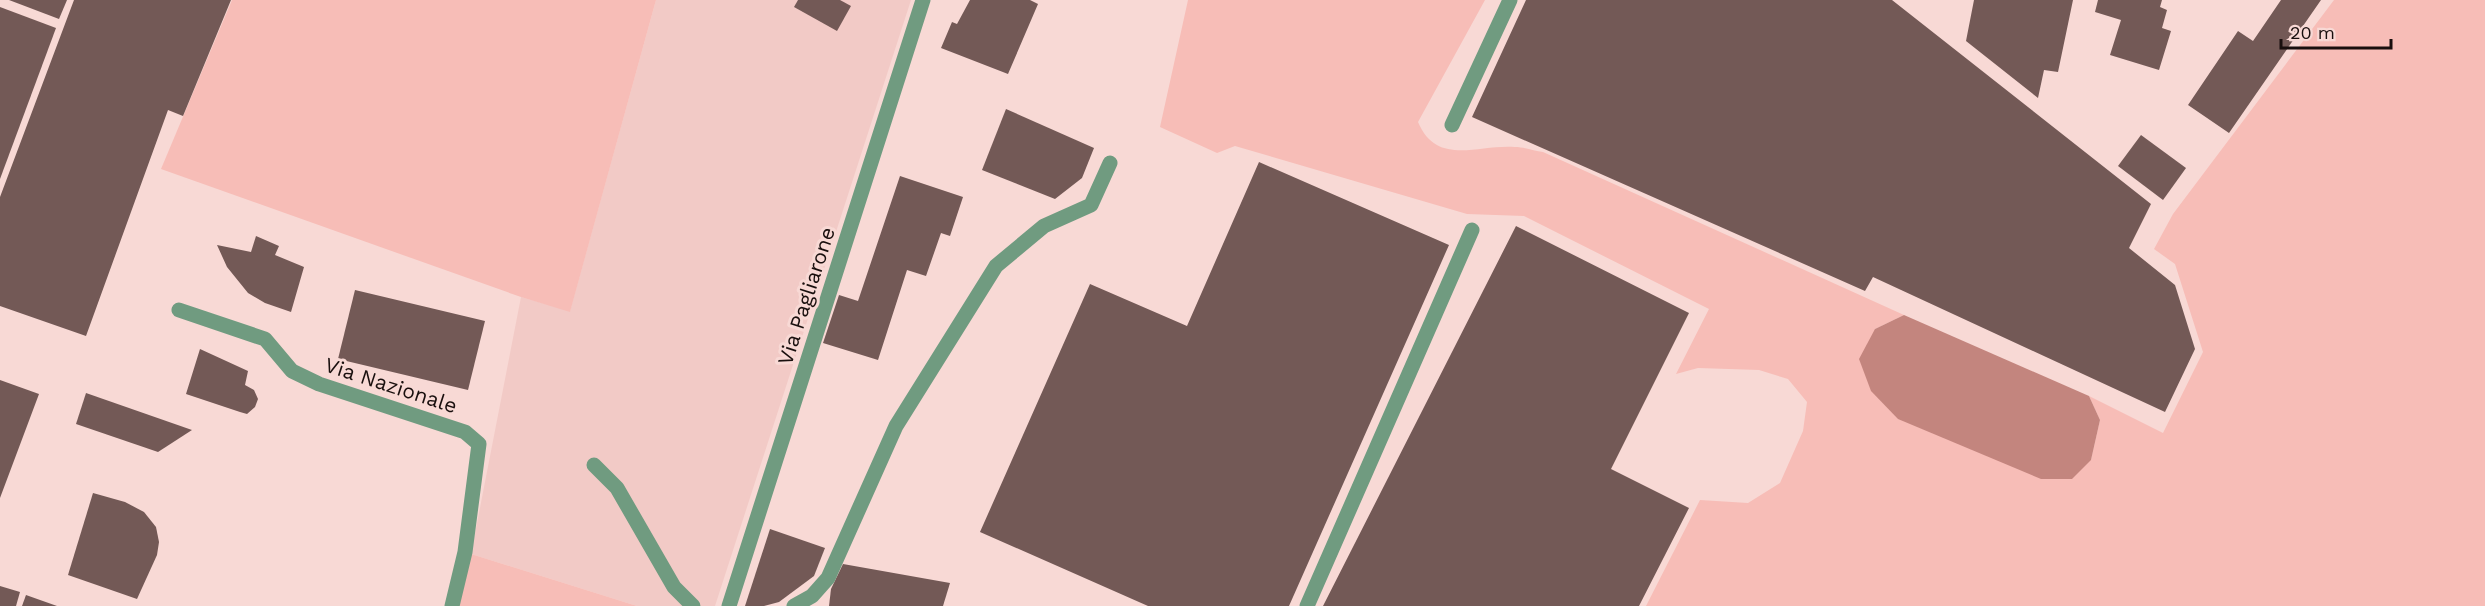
<svg xmlns="http://www.w3.org/2000/svg" width="2485" height="606" font-family="'Work Sans',sans-serif">
  <style>
    .built { fill: #f2cac6 }
    .green { fill: #f7bdb7 }
    .water { fill: #c3857e }
    .building { fill: #735956 }
    .lines { fill: none; stroke-linecap: round; stroke-linejoin: round }
    .minor { stroke: #709b80; stroke-width: 15 }
    .labels { text-anchor: middle; dominant-baseline: central; stroke-width: 6; stroke-linejoin: round; paint-order: stroke }
    .street-label { font-size: 21px; fill: #190f0e; stroke: #f8d9d5 }
  </style>
  <rect width="100%" height="100%" fill="#f8d9d5"/>
  <path class="built" d="M656 0H911L715 606H637L471 554 521 297 570 311Z"/>
  <g class="green">
    <path d="M232 0H656L570 312 521 297 161 169Z"/>
    <path d="M1188 0H1485L1418 122C1437 167 1478 144 1515 147 1524 147 1534 151 1543 152L1904 315 1875 329 2091 460 2100 420 2089 396 2163 433 2203 352 2175 264 2154 249 2173 214 2334 0H2485V606H1646L1700 500 1748 503 1780 483 1803 431 1807 402 1788 379 1759 370 1698 368 1676 374 1709 309 1524 216 1467 214 1235 146 1217 153 1160 127Z"/>
    <path d="M471 554 637 606H459Z"/>
  </g>
  <path class="water" d="M1904 315 2089 396 2100 420 2091 460 2072 479H2041L1898 419 1871 391 1859 359 1875 329Z"/>
  <g class="building">
    <path d="M9 0H67L59 19Z"/>
    <path d="M74 0H231L183 116 168 110 86 336 0 306V197Z"/>
    <path d="M798 0H840L851 6 837 31 794 7Z"/>
    <path d="M970 0H1030L1038 4 1008 74 941 48 952 22 957 24Z"/>
    <path d="M1526 0H1892L2151 204 2129 248 2175 285 2195 349 2165 412 1873 277 1865 291 1472 117Z"/>
    <path d="M1974 0H2073L2058 72 2044 70 2038 98 1966 41Z"/>
    <path d="M2098 0H2162L2160 7 2167 10 2162 28 2171 31 2159 70 2110 55 2121 20 2095 12Z"/>
    <path d="M2281 0H2321L2229 133 2188 105 2238 31 2253 41Z"/>
    <path d="M0 7 56 28 0 179Z"/>
    <path d="M1006 109 1094 148 1082 178 1055 199 982 170Z"/>
    <path d="M2141 135 2186 168 2163 200 2118 166Z"/>
    <path d="M1259 162 1449 245 1289 606H1148L980 532 1090 284 1187 326Z"/>
    <path d="M900 176 963 197 950 236 941 233 926 276 907 270 878 360 823 343 839 295 858 301Z"/>
    <path d="M1516 226 1689 313 1611 469 1689 508 1639 606H1323Z"/>
    <path d="M256 236 279 246 275 255 304 267 291 312 265 303 248 293 227 267 217 245 251 252Z"/>
    <path d="M355 290 485 321 468 390 338 359Z"/>
    <path d="M200 349 248 371 245 385 254 390 258 399 255 407 247 414 240 412 186 394Z"/>
    <path d="M0 380 39 394 0 498Z"/>
    <path d="M86 393 192 430 158 452 76 424Z"/>
    <path d="M93 493 125 502 144 512 156 527 159 542 157 555 137 599 68 575Z"/>
    <path d="M770 529 825 548 814 576 779 602 764 606H745Z"/>
    <path d="M843 564 950 583 943 606H829L831 589Z"/>
    <path d="M0 586 20 592 16 606H0Z"/>
    <path d="M26 595 57 606H22Z"/>
  </g>
  <g class="lines">
    <g class="minor">
      <path d="M1452 125 1510 0"/>
      <path d="M179 310 265 339 292 371 319 384 465 432 479 444 465 552 452 606"/>
      <path d="M594 465 617 488 674 587 693 606"/>
      <path d="M729 606 923 0"/>
      <path d="M794 606 812 596 828 578 896 426 996 266 1044 226 1091 205 1110 163"/>
      <path d="M1307 606 1472 230"/>
    </g>
  </g>
  <g class="labels">
    <g class="street-label">
      <text transform="translate(806 296) rotate(-72)">Via Pagliarone</text>
      <text transform="translate(391 385) rotate(18)">Via Nazionale</text>
    </g>
  </g>
  <path d="M2281 39v9h110v-9" fill="none" stroke="#190f0e" stroke-width="3"/>
  <text x="2290" y="39" font-size="18" fill="#190f0e" stroke="#f8d9d5" stroke-width="4.5" paint-order="stroke">20 m</text>
</svg>
